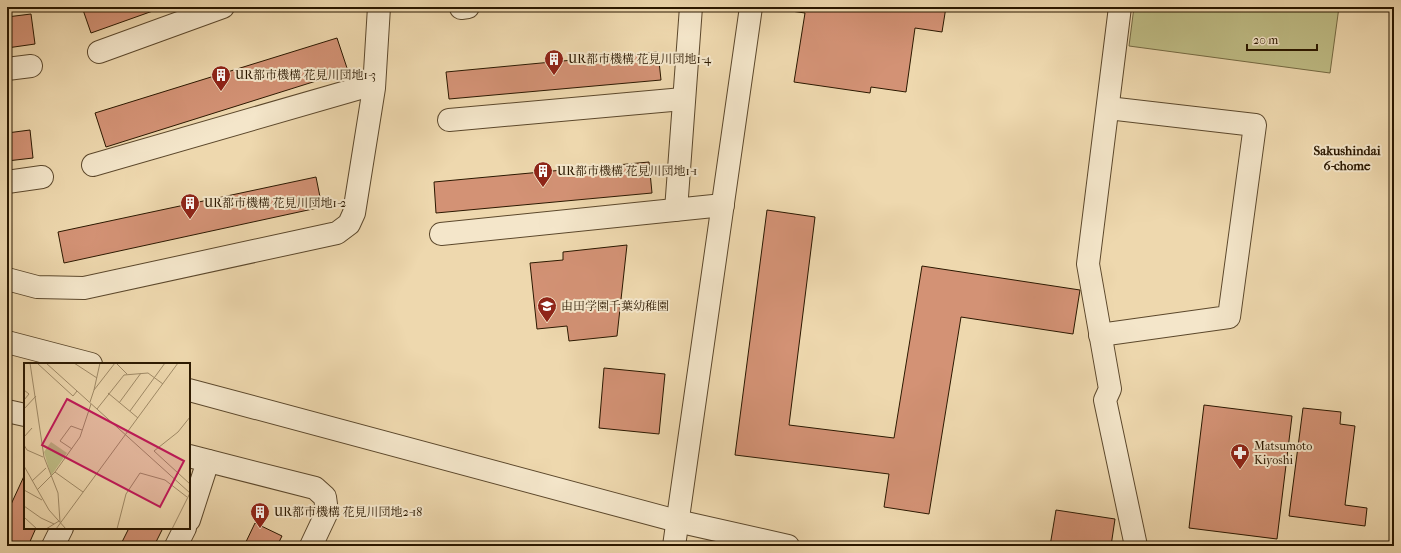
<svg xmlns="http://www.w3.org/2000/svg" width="1401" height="553" font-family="'IM FELL French Canon','Noto Serif JP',serif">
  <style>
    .green { fill: #bfbd86; stroke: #756a43 }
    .building { fill: #d39275; stroke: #2b1800 }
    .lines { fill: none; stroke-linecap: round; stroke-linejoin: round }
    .minor-casing { stroke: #5c482c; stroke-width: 24 }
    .minor { stroke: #f4e6ca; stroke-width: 22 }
    .labels { text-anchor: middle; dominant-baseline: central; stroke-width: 4; stroke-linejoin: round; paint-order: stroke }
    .poi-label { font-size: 12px; fill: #2b1800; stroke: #f4e6ca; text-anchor: start }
    .neighbourhood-label { font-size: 13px; font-weight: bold; fill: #2b1800; stroke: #f4e6ca }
    .inset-road { fill: none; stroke: #a08b68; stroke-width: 1 }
    .view { fill: #c2185b; fill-opacity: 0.15; stroke: #c2185b; stroke-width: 2 }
    .inset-edge { fill: none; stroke: #2b1800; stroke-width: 2 }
  </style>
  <rect width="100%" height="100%" fill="#eed8ae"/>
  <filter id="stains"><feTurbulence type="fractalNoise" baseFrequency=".005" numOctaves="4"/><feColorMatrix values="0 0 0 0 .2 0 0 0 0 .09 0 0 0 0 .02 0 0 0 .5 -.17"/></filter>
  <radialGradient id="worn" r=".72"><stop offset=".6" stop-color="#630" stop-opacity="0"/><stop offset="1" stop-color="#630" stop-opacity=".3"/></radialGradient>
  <path class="green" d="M1134 7H1339L1330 73 1129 46Z"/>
  <g class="building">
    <path d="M82 7H164L91 33Z"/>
    <path d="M791 7H946L942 32 915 28 906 92 871 87 870 93 794 82 805 13 791 11Z"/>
    <path d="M31 14 35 44 7 48V17Z"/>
    <path d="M337 38 348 71 106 147 95 113Z"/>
    <path d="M658 52 661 80 449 99 446 72Z"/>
    <path d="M30 130 33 158 7 161V133Z"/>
    <path d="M649 162 652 193 436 213 434 182Z"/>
    <path d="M316 177 322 207 64 263 58 232Z"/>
    <path d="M767 210 815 217 789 425 894 438 922 266 1080 290 1073 334 961 317 929 514 884 507 889 474 735 455Z"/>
    <path d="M627 245 617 336 569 341 567 326 537 329 530 263 563 260V252Z"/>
    <path d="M604 368 665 374 659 434 599 428Z"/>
    <path d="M1204 405 1292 416 1277 539 1189 528Z"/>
    <path d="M1303 408 1341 412 1340 424 1355 426 1345 505 1367 508 1365 526 1289 516Z"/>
    <path d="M25 474V528H36L28 546H7V513Z"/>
    <path d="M1056 510 1115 519 1111 546H1050Z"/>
    <path d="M255 523 282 536 277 546H244Z"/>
    <path d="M129 528H163L154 546H120Z"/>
  </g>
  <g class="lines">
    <g class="minor-casing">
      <g id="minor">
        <path d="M1120 7 1088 264 1110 389 1105 400 1136 546"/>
        <path d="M461 8 468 7"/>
        <path d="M99 52 223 7"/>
        <path d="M7 69 31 66"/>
        <path d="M449 120 683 99"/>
        <path d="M93 165 374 84"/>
        <path d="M7 182 42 177"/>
        <path d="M676 210 691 7"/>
        <path d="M441 234 723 205"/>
        <path d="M7 279 37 287 84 288 337 233 349 224 354 213 374 88 379 7"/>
        <path d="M1100 335 1229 317 1255 125 1108 108"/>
        <path d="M7 342 91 364"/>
        <path d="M189 390 677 521 788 546"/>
        <path d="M7 411 25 415"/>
        <path d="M189 456 315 488 325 497 327 512 311 546"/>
        <path d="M189 520 208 461"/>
        <path d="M53 546 62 528"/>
        <path d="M176 546 185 528"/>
        <path d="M674 546 751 7"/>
      </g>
    </g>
    <use href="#minor" class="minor"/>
  </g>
  <defs>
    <g id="building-pin" transform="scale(1)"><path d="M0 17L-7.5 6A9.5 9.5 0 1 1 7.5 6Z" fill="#8f2418" stroke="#f4e6ca"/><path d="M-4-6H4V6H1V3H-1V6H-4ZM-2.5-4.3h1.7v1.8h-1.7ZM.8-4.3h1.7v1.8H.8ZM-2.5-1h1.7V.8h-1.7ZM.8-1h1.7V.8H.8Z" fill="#fff"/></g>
    <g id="school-pin" transform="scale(1)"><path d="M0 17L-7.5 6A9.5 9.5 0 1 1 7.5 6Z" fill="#8f2418" stroke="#f4e6ca"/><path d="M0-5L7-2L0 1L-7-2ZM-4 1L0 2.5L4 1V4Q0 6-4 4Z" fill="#fff"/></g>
    <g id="pharmacy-pin" transform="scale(1)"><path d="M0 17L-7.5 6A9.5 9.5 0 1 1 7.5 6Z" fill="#8f2418" stroke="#f4e6ca"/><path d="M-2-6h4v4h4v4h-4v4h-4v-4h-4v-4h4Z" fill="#fff"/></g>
  </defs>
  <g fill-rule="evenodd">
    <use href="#building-pin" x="554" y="59"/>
    <use href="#building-pin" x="221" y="75"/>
    <use href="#building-pin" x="543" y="171"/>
    <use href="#building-pin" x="190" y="203"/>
    <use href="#school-pin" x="547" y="306"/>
    <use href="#pharmacy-pin" x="1240" y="453"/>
    <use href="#building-pin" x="260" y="512"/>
  </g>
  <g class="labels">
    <g class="poi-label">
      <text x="568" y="59">UR都市機構 花見川団地1-4</text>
      <text x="235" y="75">UR都市機構 花見川団地1-3</text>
      <text x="557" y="171">UR都市機構 花見川団地1-1</text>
      <text x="204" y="203">UR都市機構 花見川団地1-2</text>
      <text x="561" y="306">由田学園千葉幼稚園</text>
      <text x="1254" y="446">Matsumoto<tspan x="1254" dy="14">Kiyoshi</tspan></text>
      <text x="274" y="512">UR都市機構 花見川団地2-18</text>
    </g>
    <g class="neighbourhood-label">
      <text x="1347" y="150">Sakushindai<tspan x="1347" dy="15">6-chome</tspan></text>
    </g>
  </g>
  <g transform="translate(24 363)">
    <rect width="166" height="166" fill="#eed8ae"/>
    <path d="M27 79 43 90 27 113 20 89Z" fill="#bfbd86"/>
    <path class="inset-road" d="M6 0 20 94 34 130 36 159M13 0 49 33 53 28M22 0 166 130M50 0 73 15M92 0 103 11M0 27 5 31 0 37M70 27 76 0M84 30 114 55M66 39 70 27 91 0M95 40 117 10M0 46 12 33M73 46 100 12 124 10 139 21M106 48 141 0M166 54 154 69 130 88 166 121M0 74 8 65M0 82 3 87 19 94M48 86 36 78 47 63 58 67M0 103 25 147 42 166M31 109 59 129M8 118 22 105M0 127 18 137M13 127 31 109 56 74 67 41M0 143 17 155 30 161M1 155 13 166M22 166 35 158M32 166 154 0M93 166 102 131 116 110 141 117 163 134M148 166 166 130"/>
    <path class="view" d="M43 36 160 98 136 144 18 82Z"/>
    <rect width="166" height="166" class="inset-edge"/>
  </g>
  <rect width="1401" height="553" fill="none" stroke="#eed8ae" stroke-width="24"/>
  <rect x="8" y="8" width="1385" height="537" fill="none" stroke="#2b1800" stroke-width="2"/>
  <rect x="12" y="12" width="1377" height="529" fill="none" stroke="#2b1800"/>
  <path d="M1247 44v6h70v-6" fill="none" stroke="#2b1800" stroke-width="2"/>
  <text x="1253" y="44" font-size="12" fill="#2b1800" stroke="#f4e6ca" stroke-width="3" paint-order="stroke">20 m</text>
  <rect width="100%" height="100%" filter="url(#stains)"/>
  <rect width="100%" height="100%" fill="url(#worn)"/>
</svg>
